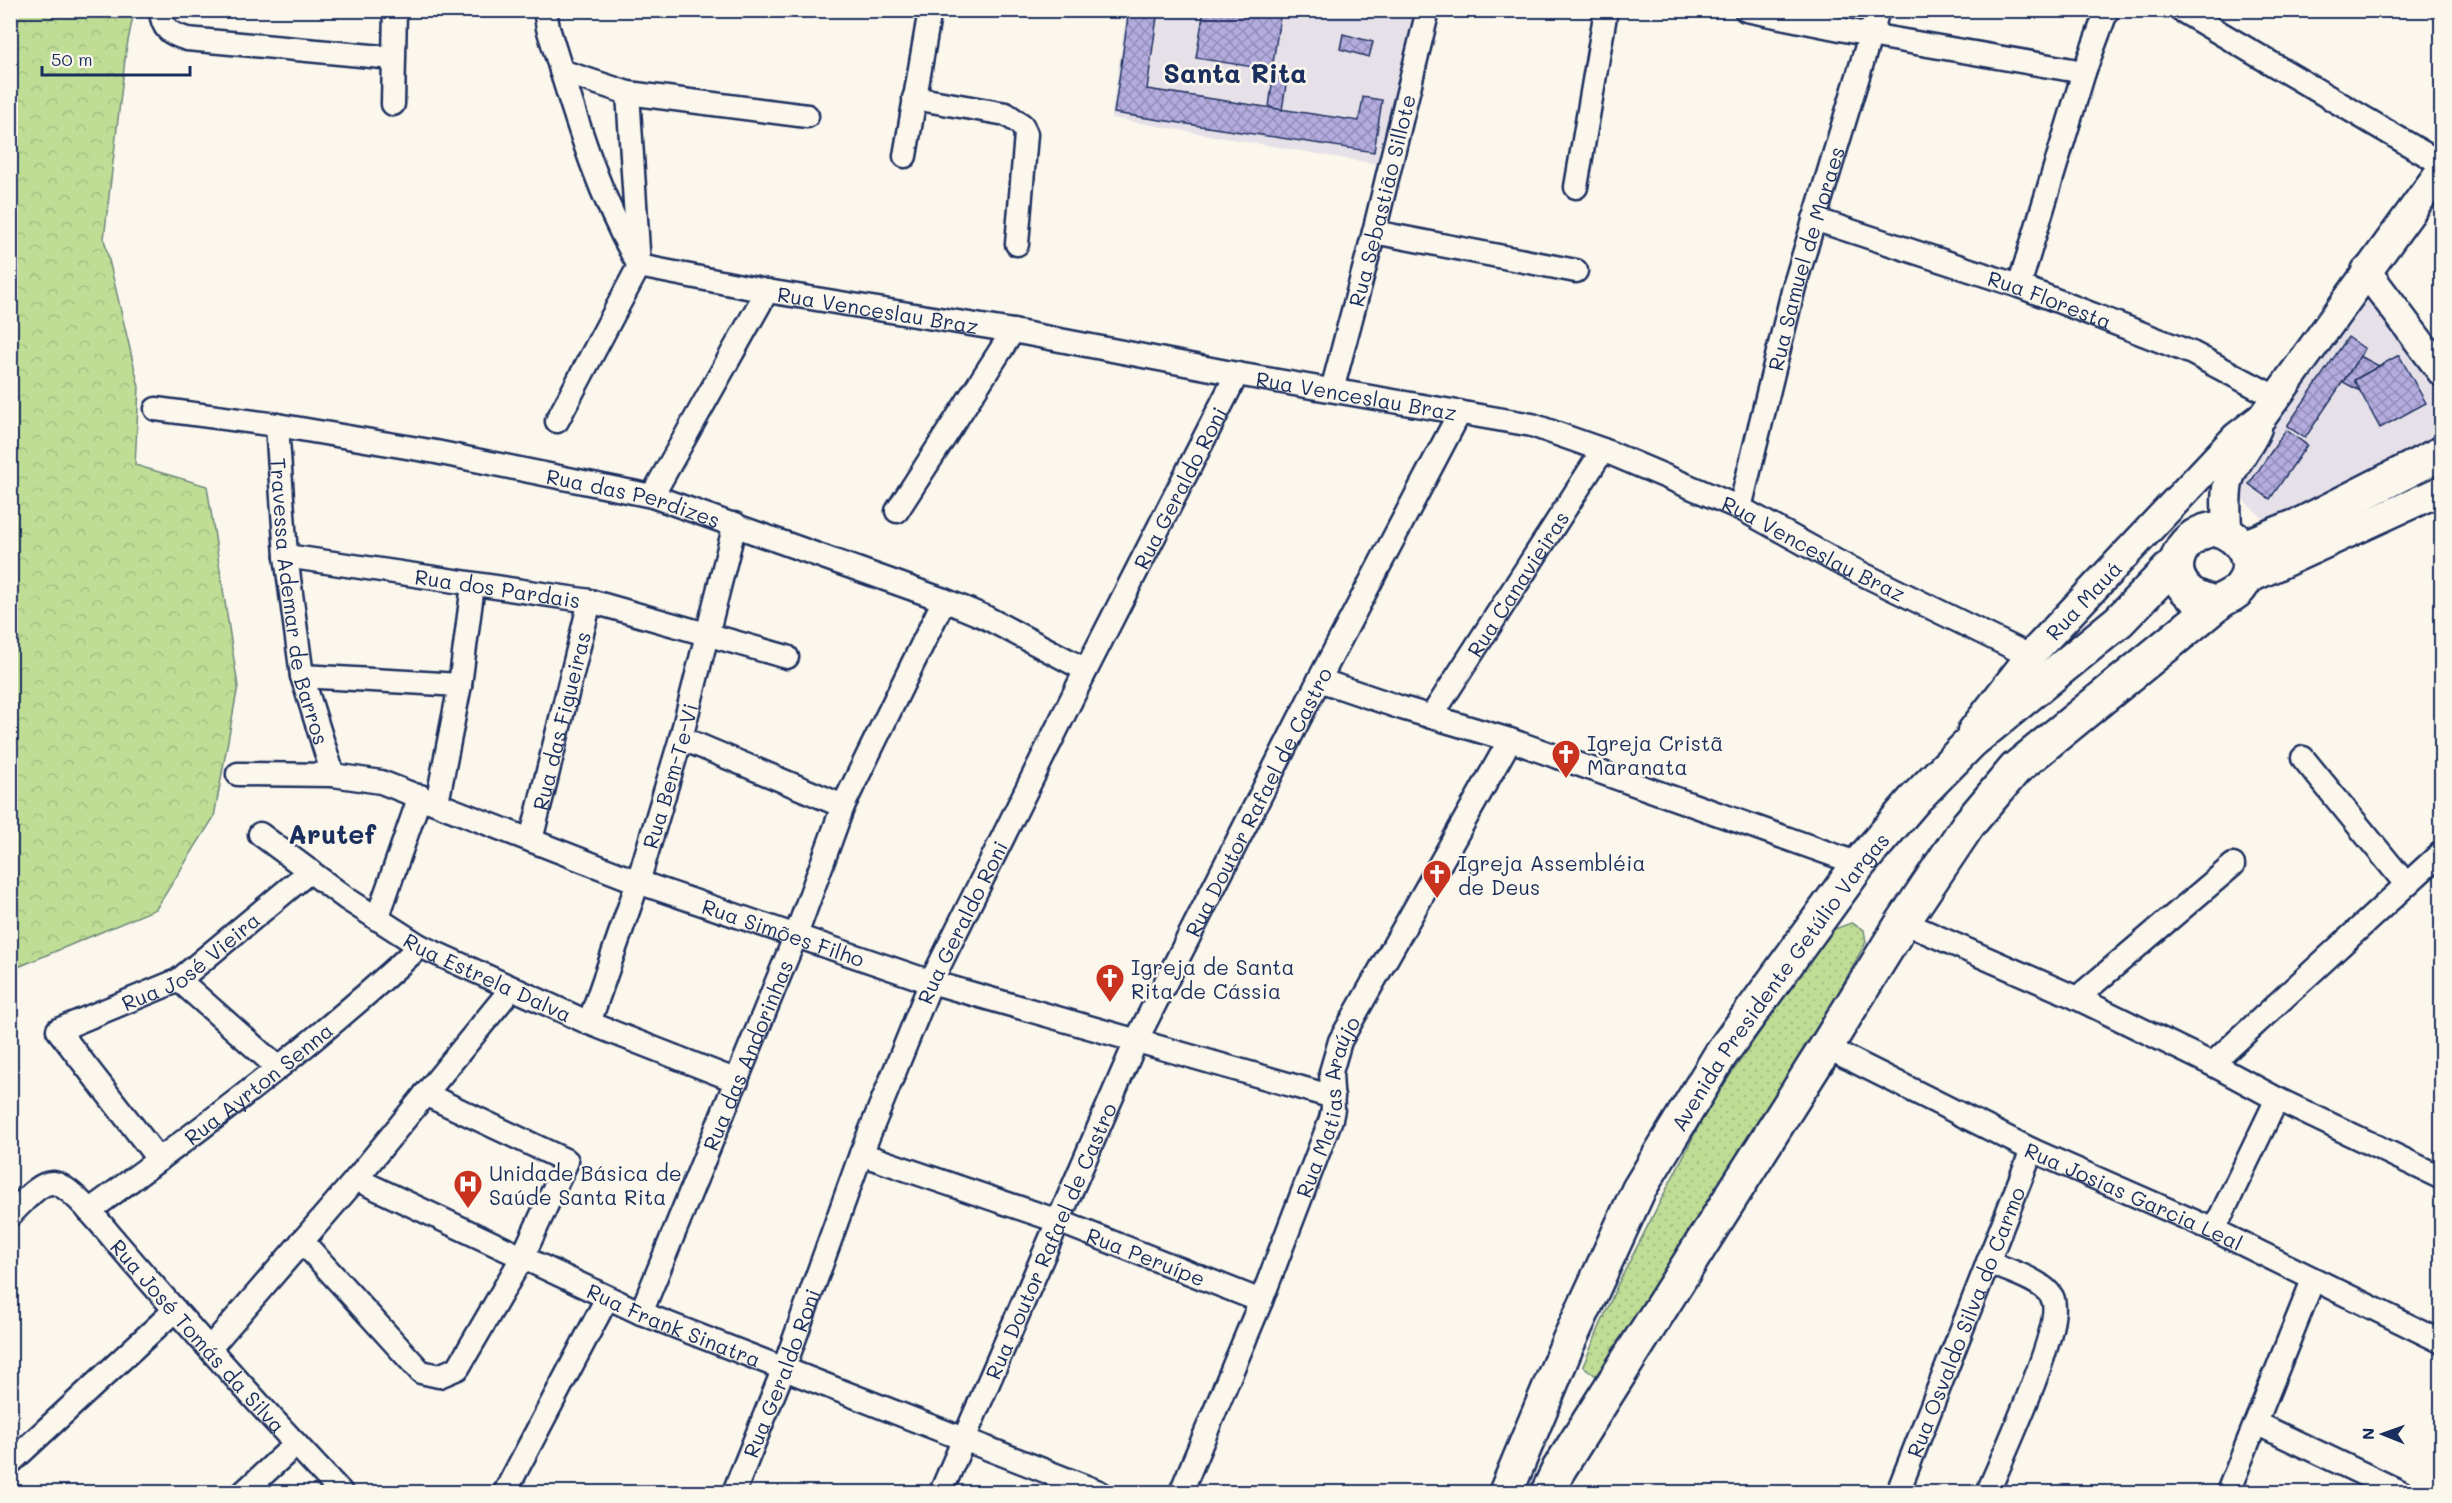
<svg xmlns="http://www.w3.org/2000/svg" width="2452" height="1503" font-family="Mali,sans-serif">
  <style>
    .built { fill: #e6e0e8 }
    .forest { fill: url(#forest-crowns); stroke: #6d867a; stroke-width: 1.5 }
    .park { fill: url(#park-dots); stroke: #6d867a; stroke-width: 1.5 }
    .building { fill: url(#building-cross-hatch); stroke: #1b2f5e; stroke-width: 1.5 }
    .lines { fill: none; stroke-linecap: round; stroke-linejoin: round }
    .minor-casing { stroke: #1b2f5e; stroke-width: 27 }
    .tertiary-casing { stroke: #1b2f5e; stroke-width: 33 }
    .primary-casing { stroke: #1b2f5e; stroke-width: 38 }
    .minor { stroke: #fbf7ec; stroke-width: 22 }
    .tertiary { stroke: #fbf7ec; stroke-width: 28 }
    .primary { stroke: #fbf7ec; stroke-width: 33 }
    .labels { text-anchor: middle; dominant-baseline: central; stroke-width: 5; stroke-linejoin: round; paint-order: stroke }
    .street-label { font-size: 21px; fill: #1b2f5e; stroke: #fbf7ec }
    .poi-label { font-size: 21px; fill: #1b2f5e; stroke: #fbf7ec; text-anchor: start }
    .district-label { font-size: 27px; font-weight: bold; fill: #1b2f5e; stroke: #fbf7ec }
  </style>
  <defs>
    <pattern id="forest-crowns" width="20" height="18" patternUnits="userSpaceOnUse" patternTransform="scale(1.5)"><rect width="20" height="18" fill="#bfdd95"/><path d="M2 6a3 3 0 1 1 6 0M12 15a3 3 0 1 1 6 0" fill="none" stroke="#a4be83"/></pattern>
    <pattern id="park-dots" width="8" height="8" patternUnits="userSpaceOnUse" patternTransform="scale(1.5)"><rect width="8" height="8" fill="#bfdd95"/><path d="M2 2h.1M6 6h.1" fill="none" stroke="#a4be83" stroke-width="1.8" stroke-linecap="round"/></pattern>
    <pattern id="building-cross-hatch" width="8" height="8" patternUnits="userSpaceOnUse" patternTransform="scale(1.5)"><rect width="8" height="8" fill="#b4acde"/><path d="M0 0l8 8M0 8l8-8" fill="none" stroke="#928cb7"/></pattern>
  </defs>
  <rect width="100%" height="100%" fill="#fbf7ec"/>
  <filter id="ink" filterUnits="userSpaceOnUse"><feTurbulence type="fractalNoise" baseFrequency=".0167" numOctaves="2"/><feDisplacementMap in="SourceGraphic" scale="12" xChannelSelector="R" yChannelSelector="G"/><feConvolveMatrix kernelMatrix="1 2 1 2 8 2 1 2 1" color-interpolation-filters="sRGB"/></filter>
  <g filter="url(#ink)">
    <g class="built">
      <path d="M1127 11H1416L1376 164 1111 118Z"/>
      <path d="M2384 271 2441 348V440L2273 527 2232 490Z"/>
    </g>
    <path class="forest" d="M11 10 134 11 126 51 104 239 139 387 135 465 207 486 238 686 214 817 156 909 11 970Z"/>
    <path class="park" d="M1851 923 1864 930 1866 942 1818 1030 1596 1376 1583 1366 1617 1286 1709 1106 1829 931Z"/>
    <g class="building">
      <path d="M1129 10H1158L1147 89 1359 121 1363 97 1382 100 1374 152 1114 113Z"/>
      <path d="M1204 10H1281L1272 70 1196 58Z"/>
      <path d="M1343 34 1373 42 1369 57 1340 49Z"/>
      <path d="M1274 70 1288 72 1282 110 1269 107Z"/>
      <path d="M2348 337 2365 349 2305 438 2287 426Z"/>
      <path d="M2399 355 2426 403 2380 428 2354 380Z"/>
      <path d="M2360 356 2379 366 2354 380 2360 391 2343 382Z"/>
      <path d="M2286 430 2307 445 2270 499 2249 484Z"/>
    </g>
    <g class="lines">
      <g class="minor-casing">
        <g id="minor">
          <path d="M161 10C162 29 170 34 187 39L393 58"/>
          <path d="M545 10 548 28C573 108 595 189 637 262"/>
          <path d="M1746 10 1870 35 2084 72"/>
          <path d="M2181 10 2442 164"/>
          <path d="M561 71 628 93 807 116"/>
          <path d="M914 98 1006 114 1022 125 1026 134 1017 244"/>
          <path d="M393 104 395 10"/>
          <path d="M905 156 930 10"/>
          <path d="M1576 187 1606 10"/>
          <path id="s1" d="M1814 219 2019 286 2192 353 2277 398"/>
          <path d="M1374 232 1576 271"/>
          <path id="s2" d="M639 266 767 291 1013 331 1237 374 1532 425 1603 450 1740 508 1836 561 2030 656"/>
          <path d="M2019 286 2084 72 2107 10"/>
          <path id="s3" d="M1332 390 1374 232 1428 10"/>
          <path id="s4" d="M156 409 277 425 436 452 652 496 944 600 985 617 1086 670"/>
          <path d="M557 421 639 266 628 93"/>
          <path id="s5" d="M277 425 286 556 302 676 333 775"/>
          <path d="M652 496 767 291"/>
          <path id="s6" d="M1740 508 1794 287 1878 10"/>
          <path d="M897 511 1013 331"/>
          <path id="s7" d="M286 556 590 601 787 657"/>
          <path d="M302 676 460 685"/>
          <path d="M1319 680 1402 708 1510 740 1859 864"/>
          <path id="s8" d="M1431 717 1603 450"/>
          <path d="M681 738 843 806"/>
          <path d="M2303 758 2406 884"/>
          <path id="s9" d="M238 774 333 775 381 782 638 882 931 982 1333 1097"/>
          <path d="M437 803 460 685 473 585"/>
          <path id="s10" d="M260 834 347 899 420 946 589 1023 737 1081"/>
          <path id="s11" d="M531 840 590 601"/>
          <path d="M377 919 420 796"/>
          <path d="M1903 922 2077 998 2212 1064 2277 1099 2442 1178"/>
          <path d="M179 980 277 1067"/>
          <path d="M2077 998 2233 865"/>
          <path id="s12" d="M589 1023 638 882 681 738 735 524"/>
          <path id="s13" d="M1826 1047 2032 1150 2214 1230 2442 1342"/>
          <path d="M2212 1064 2442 852"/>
          <path id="s14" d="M861 1154 1058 1221 1261 1301"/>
          <path id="s15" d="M159 1160 58 1030 179 980 310 871"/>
          <path id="s16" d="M356 1179 641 1313 1099 1492"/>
          <path id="s17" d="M89 1211C202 1129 317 1042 420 946"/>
          <path id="s18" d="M10 1215C21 1205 38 1182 53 1183 71 1185 104 1228 116 1242 189 1327 264 1411 341 1492"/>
          <path d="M2214 1230 2277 1099"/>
          <path d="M302 1241 421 1372 439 1376 458 1368 522 1258 567 1161 425 1094"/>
          <path id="s19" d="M641 1313 796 935 843 806 944 600"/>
          <path d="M210 1348 356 1179 512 988"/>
          <path d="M2256 1423 2401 1492"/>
          <path d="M10 1463 175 1310"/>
          <path d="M244 1492 296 1444"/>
          <path d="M505 1492 607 1298"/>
          <path id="s20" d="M734 1492 784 1368 861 1154 931 982 1086 670 1237 374"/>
          <path id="s21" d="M941 1492 1137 1039 1319 680 1460 412"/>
          <path id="s22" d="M1181 1492 1261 1301 1331 1119 1333 1109 1331 1072 1340 1041 1510 740"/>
          <path id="s23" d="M1898 1492 2032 1150"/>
          <path d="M1988 1492C2001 1460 2066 1323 2052 1297 2043 1280 2006 1270 1988 1262"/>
          <path d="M2228 1492 2313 1280"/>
        </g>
      </g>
      <g class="tertiary-casing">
        <g id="tertiary">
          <path d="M2366 271 2442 372"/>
          <path d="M2227 532C2227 515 2224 496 2229 479 2235 461 2250 446 2257 428"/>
          <path d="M2246 580 2442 490"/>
          <path id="s24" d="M1972 731 2030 656 2236 437 2262 417 2442 169"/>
        </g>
      </g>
      <g class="primary-casing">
        <g id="primary">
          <path d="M2217 529C2242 537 2260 564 2240 588 2234 596 2224 597 2217 604 2208 601 2198 599 2190 593 2161 569 2183 531 2217 529Z"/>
          <path d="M2244 547 2302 524 2442 453"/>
          <path id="s25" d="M1506 1492 1568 1343 1639 1189 1721 1054 1859 864 1915 799 1972 741 2119 621 2177 561"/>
          <path d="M1548 1492 1559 1469 1826 1047 1903 922 1968 825 2015 769 2217 604"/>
        </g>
      </g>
      <use href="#minor" class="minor"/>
      <use href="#tertiary" class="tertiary"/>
      <use href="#primary" class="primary"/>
    </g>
  </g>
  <defs>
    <g id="church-pin" transform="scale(1.5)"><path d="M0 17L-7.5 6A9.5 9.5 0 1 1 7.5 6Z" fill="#c8321e" stroke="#fbf7ec"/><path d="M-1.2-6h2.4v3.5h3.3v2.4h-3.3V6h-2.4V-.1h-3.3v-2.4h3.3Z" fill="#fff"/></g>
    <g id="hospital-pin" transform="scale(1.5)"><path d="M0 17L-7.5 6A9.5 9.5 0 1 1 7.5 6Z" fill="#c8321e" stroke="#fbf7ec"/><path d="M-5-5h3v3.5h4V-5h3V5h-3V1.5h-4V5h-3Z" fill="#fff"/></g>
  </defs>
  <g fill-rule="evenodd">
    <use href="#church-pin" x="1566" y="754"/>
    <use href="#church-pin" x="1437" y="874"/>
    <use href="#church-pin" x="1110" y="978"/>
    <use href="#hospital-pin" x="468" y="1184"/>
  </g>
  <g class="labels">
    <g class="street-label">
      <text stroke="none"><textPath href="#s3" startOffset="196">Rua Sebastião Sillote</textPath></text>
      <text stroke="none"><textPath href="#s6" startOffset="258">Rua Samuel de Moraes</textPath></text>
      <text stroke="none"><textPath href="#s1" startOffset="249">Rua Floresta</textPath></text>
      <text stroke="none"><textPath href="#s2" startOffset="243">Rua Venceslau Braz</textPath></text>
      <text stroke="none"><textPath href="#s2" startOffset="729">Rua Venceslau Braz</textPath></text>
      <text stroke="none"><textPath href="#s20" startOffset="1100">Rua Geraldo Roni</textPath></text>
      <text stroke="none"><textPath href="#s4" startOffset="486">Rua das Perdizes</textPath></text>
      <text stroke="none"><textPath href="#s2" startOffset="1215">Rua Venceslau Braz</textPath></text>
      <text stroke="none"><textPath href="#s8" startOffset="159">Rua Canavieiras</textPath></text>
      <text stroke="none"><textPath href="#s7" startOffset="214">Rua dos Pardais</textPath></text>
      <text stroke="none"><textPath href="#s24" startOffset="172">Rua Mauá</textPath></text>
      <text stroke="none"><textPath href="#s5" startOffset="178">Travessa Ademar de Barros</textPath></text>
      <text stroke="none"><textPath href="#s11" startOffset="123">Rua das Figueiras</textPath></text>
      <text stroke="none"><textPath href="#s12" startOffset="260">Rua Bem-Te-Vi</textPath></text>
      <text stroke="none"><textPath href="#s21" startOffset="760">Rua Doutor Rafael de Castro</textPath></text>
      <text stroke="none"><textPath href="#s20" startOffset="614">Rua Geraldo Roni</textPath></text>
      <text stroke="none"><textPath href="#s9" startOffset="573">Rua Simões Filho</textPath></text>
      <text stroke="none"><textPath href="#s15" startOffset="315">Rua José Vieira</textPath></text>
      <text stroke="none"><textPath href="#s10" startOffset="270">Rua Estrela Dalva</textPath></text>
      <text stroke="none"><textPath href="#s25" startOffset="582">Avenida Presidente Getúlio Vargas</textPath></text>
      <text stroke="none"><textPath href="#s19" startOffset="279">Rua das Andorinhas</textPath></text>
      <text stroke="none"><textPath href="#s17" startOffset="212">Rua Ayrton Senna</textPath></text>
      <text stroke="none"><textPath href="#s22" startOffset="414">Rua Matias Araújo</textPath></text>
      <text stroke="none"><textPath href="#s13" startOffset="342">Rua Josias Garcia Leal</textPath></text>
      <text stroke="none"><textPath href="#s21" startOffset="274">Rua Doutor Rafael de Castro</textPath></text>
      <text stroke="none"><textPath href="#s14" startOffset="303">Rua Peruípe</textPath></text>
      <text stroke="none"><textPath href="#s23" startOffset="183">Rua Osvaldo Silva do Carmo</textPath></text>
      <text stroke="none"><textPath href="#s16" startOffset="350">Rua Frank Sinatra</textPath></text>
      <text stroke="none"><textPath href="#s18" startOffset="267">Rua José Tomás da Silva</textPath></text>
      <text stroke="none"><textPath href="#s20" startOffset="128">Rua Geraldo Roni</textPath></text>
    </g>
    <g class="poi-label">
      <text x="1587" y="742">Igreja Cristã<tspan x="1587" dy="24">Maranata</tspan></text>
      <text x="1458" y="862">Igreja Assembléia<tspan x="1458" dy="24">de Deus</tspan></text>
      <text x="1131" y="966">Igreja de Santa<tspan x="1131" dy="24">Rita de Cássia</tspan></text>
      <text x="489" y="1172">Unidade Básica de<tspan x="489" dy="24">Saúde Santa Rita</tspan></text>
    </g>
    <g class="district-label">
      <text x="1235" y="72">Santa Rita</text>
      <text x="332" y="833">Arutef</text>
    </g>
  </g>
  <rect width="2452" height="1503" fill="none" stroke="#fbf7ec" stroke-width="36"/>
  <rect x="18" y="18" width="2416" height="1467" fill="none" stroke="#1b2f5e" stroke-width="2" filter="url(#ink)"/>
  <g transform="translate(2383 1434) rotate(271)" stroke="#fbf7ec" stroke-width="4.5" paint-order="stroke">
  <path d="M0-4.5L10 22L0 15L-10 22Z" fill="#1b2f5e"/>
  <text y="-9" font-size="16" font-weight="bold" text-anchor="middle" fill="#1b2f5e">N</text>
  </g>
  <path d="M42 66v9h148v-9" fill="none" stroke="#1b2f5e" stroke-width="3"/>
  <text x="51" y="66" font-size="18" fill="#1b2f5e" stroke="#fbf7ec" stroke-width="4.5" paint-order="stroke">50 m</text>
</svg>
